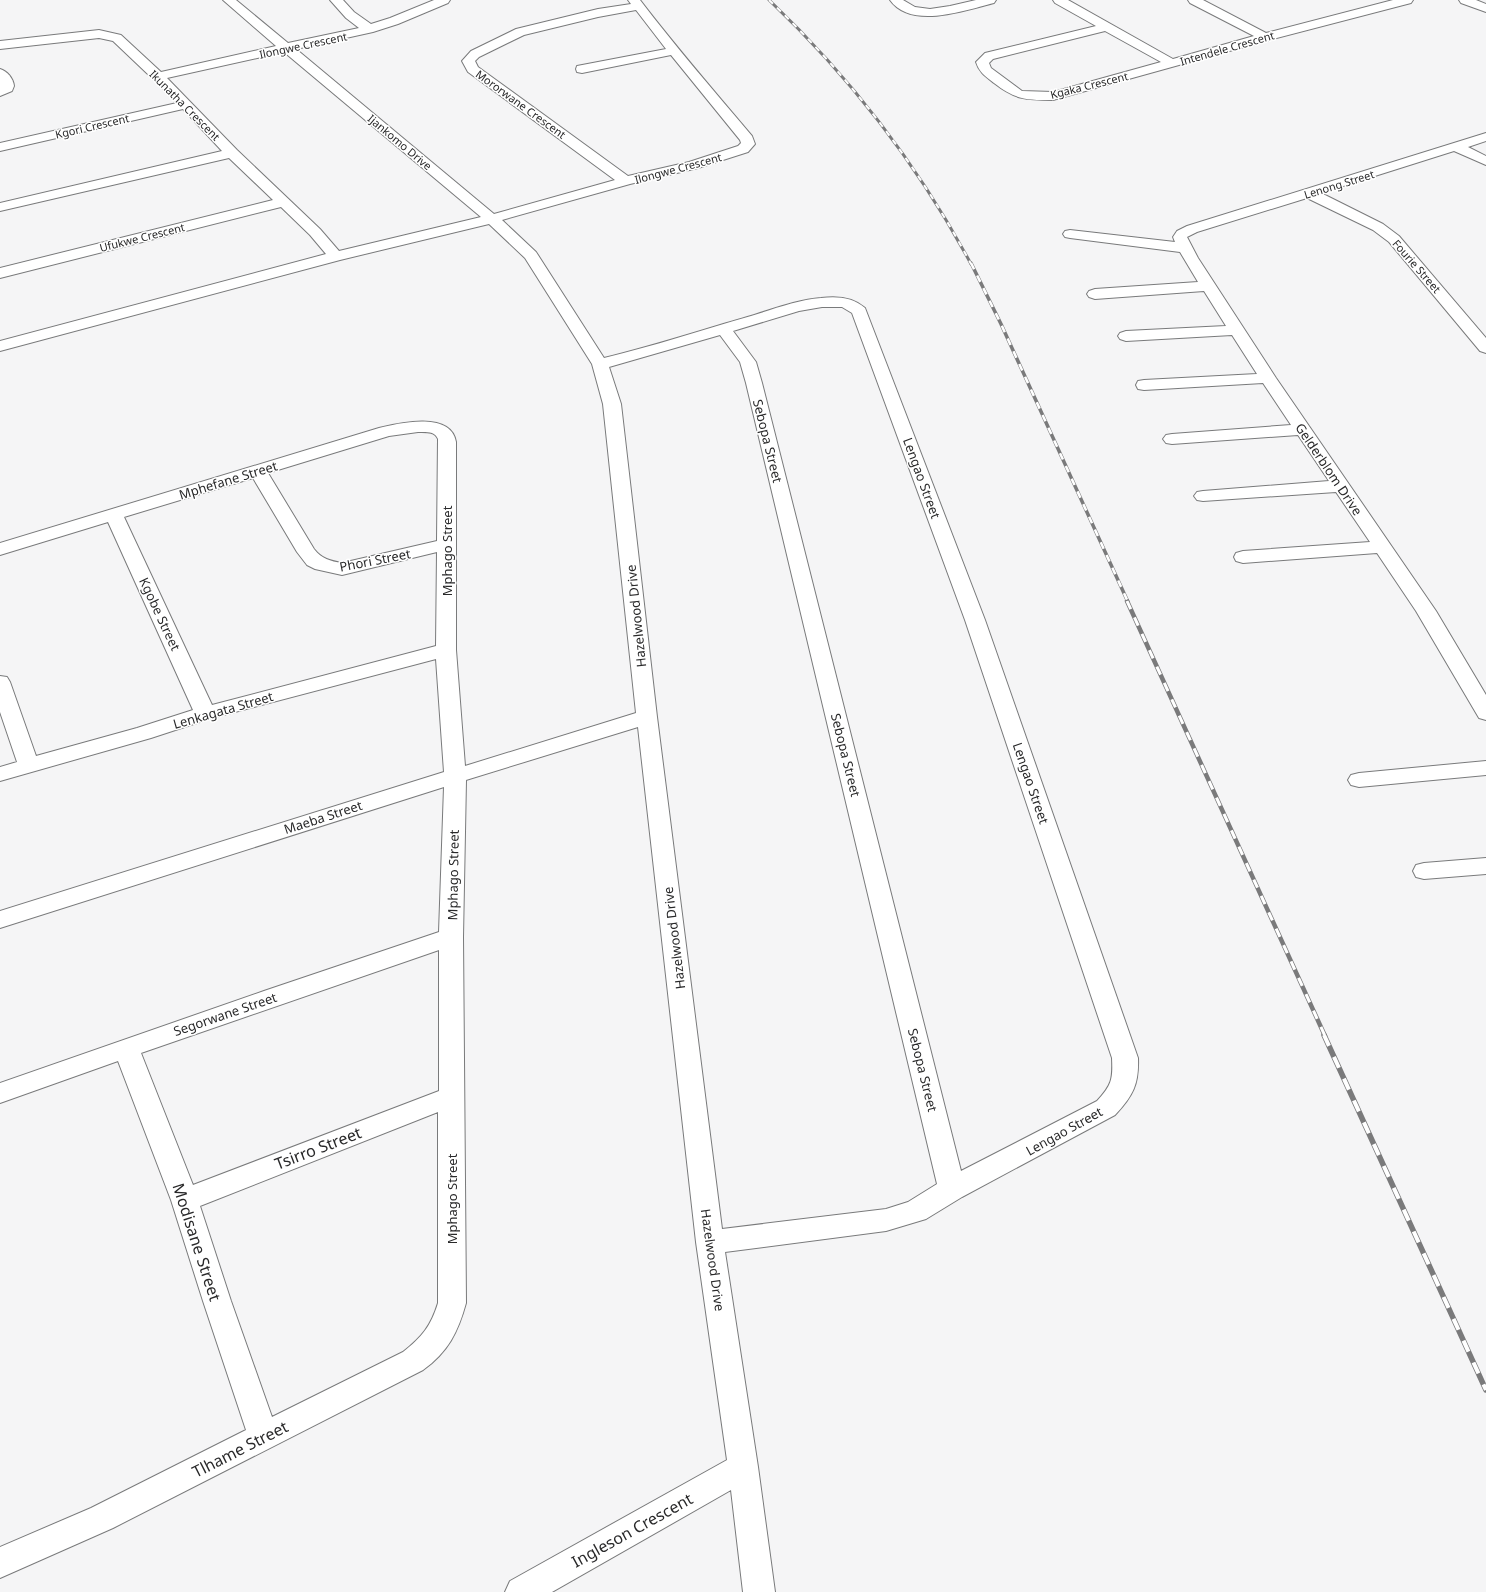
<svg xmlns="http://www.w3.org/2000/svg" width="1486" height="1592" font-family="'Noto Sans',sans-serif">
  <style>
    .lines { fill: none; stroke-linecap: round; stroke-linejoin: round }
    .minor-casing { stroke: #797a7b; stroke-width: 2 }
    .minor { fill: #fff; fill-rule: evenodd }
    .rail-far3-casing { stroke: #7a7a7b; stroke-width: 3 }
    .rail-far2-casing { stroke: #7a7a7b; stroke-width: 3.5 }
    .rail-far1-casing { stroke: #7a7a7b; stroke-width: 4.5 }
    .rail-casing { stroke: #7a7a7b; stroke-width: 5.5 }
    .rail-far3 { stroke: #fff; stroke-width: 2; stroke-dasharray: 5.5; stroke-linecap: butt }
    .rail-far2 { stroke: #fff; stroke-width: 2.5; stroke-dasharray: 7; stroke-linecap: butt }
    .rail-far1 { stroke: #fff; stroke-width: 3; stroke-dasharray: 9; stroke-linecap: butt }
    .rail { stroke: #fff; stroke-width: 4; stroke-dasharray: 12; stroke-linecap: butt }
    .labels { text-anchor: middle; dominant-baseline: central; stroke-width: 3; stroke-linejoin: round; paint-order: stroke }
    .far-street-label { font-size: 11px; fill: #29292a; stroke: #fff }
    .street-label { font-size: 13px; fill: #29292a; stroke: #fff }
    .near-street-label { font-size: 16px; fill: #29292a; stroke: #fff }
  </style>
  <rect width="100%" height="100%" fill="#f5f5f6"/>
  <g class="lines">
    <g class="minor-casing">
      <g id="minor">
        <path d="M223 0H236L288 43 359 28 346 18 330 0H343L354 12 371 24 390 18 434 0H450L448 3 398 24 373 32 296 49 494 214 615 180 468 72 462 61 471 51 516 29 598 9 631 4 628 0H640C675 46 714 91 752 136L755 144 748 152 698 168 630 184 502 220 536 252 604 358C654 346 702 330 751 316 774 309 797 300 821 298 836 296 853 297 865 308L985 620 1138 1058C1139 1084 1133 1096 1115 1115L962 1197 926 1219 886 1231 725 1252 758 1467 775 1592H743L731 1490 552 1592H505L510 1581 727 1460 696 1242 638 727 466 780 463 937 466 1303C458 1332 448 1352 423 1370L113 1528 0 1578V1547L91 1508 246 1430 203 1301 171 1200 118 1061 0 1103V1083L264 991 439 932 444 787 0 928V911L444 772 436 659 212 718 151 738 0 781V767L17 762 0 712V676L7 677 10 682 36 756 137 728 193 710 108 522 0 555V543L379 428C399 423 451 411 456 442V650L465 766 636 713 603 404 592 364 525 258 489 224 340 260 0 351V341L326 254 310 235 281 207 0 278V268L273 200 229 158 0 211V203L222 151 183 109 0 151V143L177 103 153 79 113 41 99 38 0 49V41L99 30 121 35 161 72 276 46ZM636 10 666 49 577 66 576 69 577 72 582 73 671 55 740 140 741 143 738 146 689 162 628 176 478 67 475 61 479 57 524 35 598 17ZM284 52 481 217 339 251 320 229 237 150 167 78ZM822 307H842L852 313 965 620 1112 1058C1113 1079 1112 1085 1097 1101L961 1171 762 383 756 362 733 331 799 311ZM720 335 740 362 746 383 937 1184 908 1202 886 1209 722 1229 657 717 621 404 609 367ZM418 432C426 432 435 431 438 439L437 541 342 563C330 561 322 559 314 549L268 473 389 436ZM253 478 297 552 307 565 315 569 342 575 437 552 436 646 212 705 124 517ZM439 950V1091L193 1185 141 1053ZM438 1112V1303C431 1326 422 1337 403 1352L272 1417 231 1301 200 1206Z"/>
        <path d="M890 0H903L915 7 930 9 950 6 976 0H996L994 3C966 10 911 30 890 0Z"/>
        <path d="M1053 0H1068L1173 59 1254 36 1190 3 1188 0H1203L1266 33 1393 0H1413L1411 3 1269 40 1053 100C1026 100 1016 100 994 83 985 76 979 72 976 62L985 53 1096 26 1055 3ZM1105 31 1161 62 1053 92 1022 91 991 68 989 63 993 59Z"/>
        <path d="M1459 0H1476L1486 4V12L1461 3Z"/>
        <path d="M0 69C7 71 13 78 14 86L12 91 0 96Z"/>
        <path d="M1486 133V141L1468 147 1486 156V165L1454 151 1321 193 1383 224 1399 236 1486 338V353L1480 351 1389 242 1373 230 1307 198 1197 232 1187 237 1198 258 1276 378 1436 611 1486 695V720L1479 718 1416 611 1377 553 1243 563 1236 561 1234 557 1236 553 1243 551 1370 542 1336 492 1203 501 1197 500 1194 496 1197 492 1203 491 1329 481 1298 435 1172 444 1166 443 1163 439 1166 435 1172 434 1291 425 1263 383 1144 390 1138 389 1136 385 1138 381 1144 380 1257 374 1232 335 1126 341 1120 339 1118 336 1120 333 1126 331 1226 326 1204 291 1095 299 1089 297 1087 294 1089 291 1095 289 1198 282 1180 252 1070 238 1065 237 1063 234 1065 231 1070 230 1175 242 1173 237 1177 231 1187 226Z"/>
        <path d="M1486 761V775L1359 787 1351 785 1348 780 1351 775 1359 773Z"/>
        <path d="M1486 858V874L1424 879 1416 877 1413 871 1416 865 1424 863Z"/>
      </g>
    </g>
    <use href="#minor" class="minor"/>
    <g class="rail-far3-casing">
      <path id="rail-far3" d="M769 0C850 77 918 165 971 264"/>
    </g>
    <g class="rail-far2-casing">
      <path id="rail-far2" d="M971 263 1001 324 1128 602"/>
    </g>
    <g class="rail-far1-casing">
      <path id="rail-far1" d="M1127 601 1325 1036"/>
    </g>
    <g class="rail-casing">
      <path id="rail" d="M1324 1035 1486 1390"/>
    </g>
    <use href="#rail-far3" class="rail-far3"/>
    <use href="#rail-far2" class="rail-far2"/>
    <use href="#rail-far1" class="rail-far1"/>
    <use href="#rail" class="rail"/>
  </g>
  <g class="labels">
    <g class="far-street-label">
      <text transform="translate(303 45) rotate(-12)">Ilongwe Crescent</text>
      <text transform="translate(1227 48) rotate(-16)">Intendele Crescent</text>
      <text transform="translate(1089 85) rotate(-14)">Kgaka Crescent</text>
      <text transform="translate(521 104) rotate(36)">Mororwane Crescent</text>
      <text transform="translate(185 105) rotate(45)">Ikunatha Crescent</text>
      <text transform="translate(92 126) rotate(-13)">Kgori Crescent</text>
      <text transform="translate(400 142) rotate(40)">Ijankomo Drive</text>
      <text transform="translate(678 168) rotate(-15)">Ilongwe Crescent</text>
      <text transform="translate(1339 184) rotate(-17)">Lenong Street</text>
      <text transform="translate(142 237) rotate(-14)">Ufukwe Crescent</text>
      <text transform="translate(1417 266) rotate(49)">Fourie Street</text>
    </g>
    <g class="street-label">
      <text transform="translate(768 441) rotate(76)">Sebopa Street</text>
      <text transform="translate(1329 469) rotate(56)">Gelderblom Drive</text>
      <text transform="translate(922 478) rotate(70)">Lengao Street</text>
      <text transform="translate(228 480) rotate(-17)">Mphefane Street</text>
      <text transform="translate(447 551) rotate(-90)">Mphago Street</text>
      <text transform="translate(375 560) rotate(-11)">Phori Street</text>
      <text transform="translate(160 614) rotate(65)">Kgobe Street</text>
      <text transform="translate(636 616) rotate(-96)">Hazelwood Drive</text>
      <text transform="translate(223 710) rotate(-16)">Lenkagata Street</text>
      <text transform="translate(846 755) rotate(76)">Sebopa Street</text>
      <text transform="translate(1031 783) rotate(71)">Lengao Street</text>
      <text transform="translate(323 817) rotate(-18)">Maeba Street</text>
      <text transform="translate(453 875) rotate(-89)">Mphago Street</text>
      <text transform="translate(674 938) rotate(-97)">Hazelwood Drive</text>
      <text transform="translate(225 1014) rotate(-19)">Segorwane Street</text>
      <text transform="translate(923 1070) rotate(76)">Sebopa Street</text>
      <text transform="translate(1064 1131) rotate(-29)">Lengao Street</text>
      <text transform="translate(452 1199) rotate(-90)">Mphago Street</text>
      <text transform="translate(713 1260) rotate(82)">Hazelwood Drive</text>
    </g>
    <g class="near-street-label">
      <text transform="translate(318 1148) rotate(-21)">Tsirro Street</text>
      <text transform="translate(197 1242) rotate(72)">Modisane Street</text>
      <text transform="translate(240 1449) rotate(-27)">Tlhame Street</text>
      <text transform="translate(632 1530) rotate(-29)">Ingleson Crescent</text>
    </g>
  </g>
</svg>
